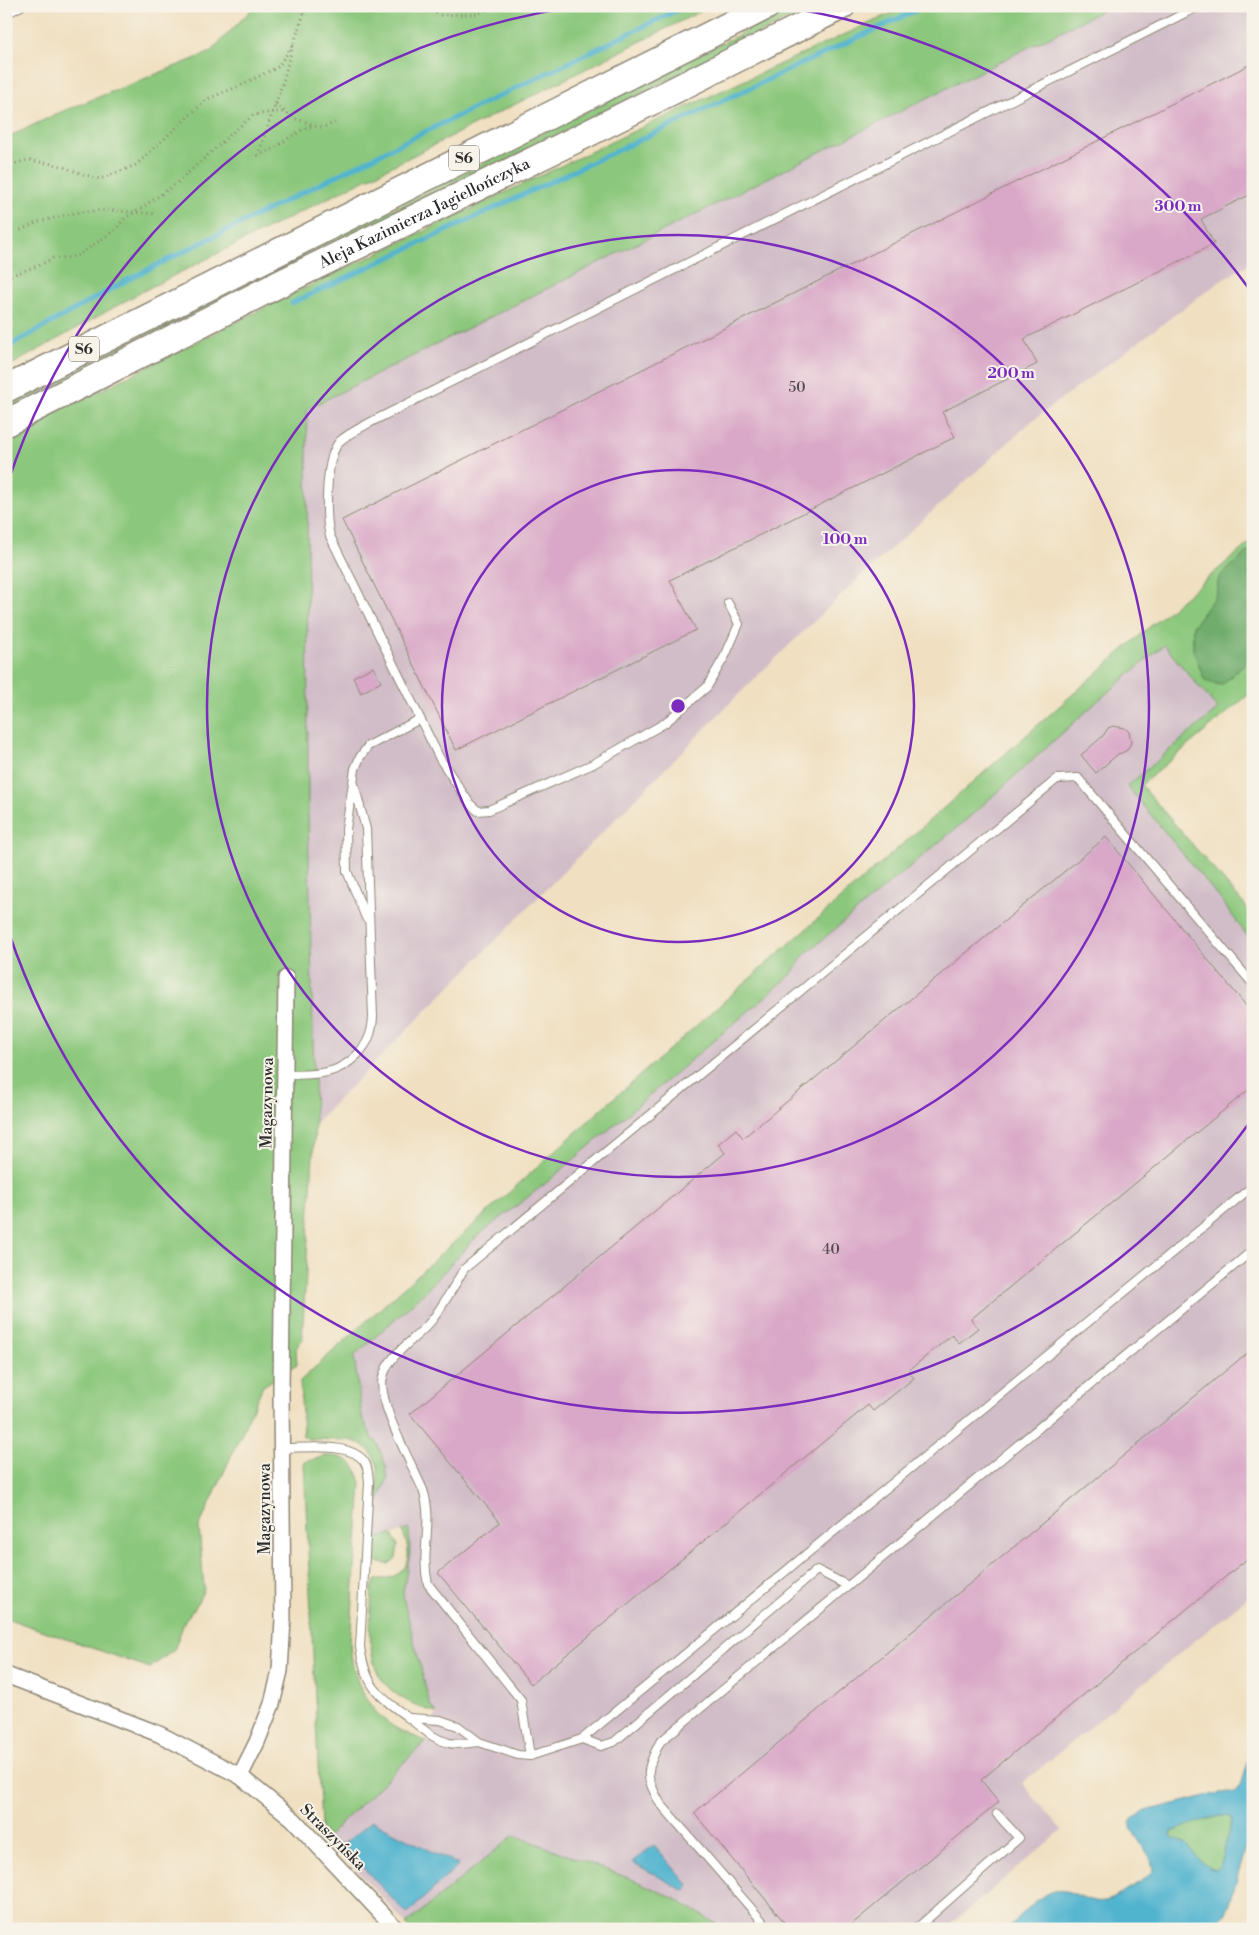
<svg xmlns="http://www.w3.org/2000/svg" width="1259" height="1935" font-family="'Libre Bodoni',serif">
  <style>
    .industrial { fill: #d1bdc8 }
    .green { fill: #8bc77c; stroke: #5b7954 }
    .forest { fill: #70ac6c; stroke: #4e6c4c }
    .water { fill: #51b4cf; stroke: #3e707d; fill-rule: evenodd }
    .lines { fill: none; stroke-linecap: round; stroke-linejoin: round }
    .stream { stroke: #51b4cf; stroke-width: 5 }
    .building { fill: #d9a7c7 }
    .lane-casing { stroke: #8e8676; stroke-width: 10 }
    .street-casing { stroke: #8e8676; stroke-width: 18 }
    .highway-casing { stroke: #8e8676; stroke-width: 29 }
    .path { stroke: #8e8676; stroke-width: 3; stroke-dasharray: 1 4; stroke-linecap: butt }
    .lane { stroke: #fff; stroke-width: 8 }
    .street { stroke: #fff; stroke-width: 15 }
    .highway { stroke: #fff; stroke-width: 26 }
    .ring { fill: none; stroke: #7b2cbf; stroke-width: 2.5 }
    .labels { text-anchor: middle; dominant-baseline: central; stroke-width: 4; stroke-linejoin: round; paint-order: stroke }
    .number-label { font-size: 14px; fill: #564a52 }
    .shield { fill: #f7f3e8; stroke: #686764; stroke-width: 1 }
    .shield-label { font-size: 15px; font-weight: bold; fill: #2b2b2b }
    .street-label { font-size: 16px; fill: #2b2b2b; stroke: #f7f3e8 }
    .centre { fill: #7b2cbf; stroke: #f7f3e8; stroke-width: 2.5 }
    .ring-label { font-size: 15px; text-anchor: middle; font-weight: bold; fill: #7b2cbf; stroke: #f7f3e8; stroke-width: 4; stroke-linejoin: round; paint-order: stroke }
  </style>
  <rect width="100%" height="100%" fill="#f7f3e8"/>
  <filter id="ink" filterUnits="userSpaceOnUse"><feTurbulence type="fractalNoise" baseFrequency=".02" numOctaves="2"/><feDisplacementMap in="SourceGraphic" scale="10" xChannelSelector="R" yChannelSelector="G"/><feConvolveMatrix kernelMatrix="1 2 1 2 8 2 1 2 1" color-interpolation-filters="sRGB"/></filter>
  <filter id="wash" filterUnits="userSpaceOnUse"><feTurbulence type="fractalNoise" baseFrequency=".0096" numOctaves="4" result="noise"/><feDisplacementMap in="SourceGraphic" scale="20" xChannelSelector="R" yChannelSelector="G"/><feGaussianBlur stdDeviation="1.12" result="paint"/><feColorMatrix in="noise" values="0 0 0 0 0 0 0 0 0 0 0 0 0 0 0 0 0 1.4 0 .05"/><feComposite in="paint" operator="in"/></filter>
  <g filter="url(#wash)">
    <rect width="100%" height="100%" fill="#f0e0c1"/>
    <g class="industrial">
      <path d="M1111 6H1253V261L1219 282 1033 420 860 577 746 687 315 1123 308 815 307 409Z"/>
      <path d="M1164 645 1219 709 1127 786 1221 900 1253 944V1593L1022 1783 1062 1830 945 1929H724L679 1901 515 1835 406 1924 327 1837 426 1741 437 1713 430 1705 404 1601 403 1592 410 1553 409 1529 375 1540 377 1504 384 1470 376 1440 374 1441 362 1417 354 1356 425 1292 475 1238 546 1183 791 975 804 955 973 814 1100 699Z"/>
    </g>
    <g class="green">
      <path d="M255 6H711L143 291 6 368V138L61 112 209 53Z"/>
      <path d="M796 6H814L6 412V403Z"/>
      <path d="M907 6H1111L307 409 308 815 315 1123 302 1340 296 1348 297 1365 263 1386 199 1527 204 1589 195 1608 185 1620 174 1650 150 1668 6 1618V438L286 297 634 131Z"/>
      <path d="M1253 540V547L1219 577 1216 595 1193 626V650L1205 681 1221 685 1253 657V691L1141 785 1253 915V944L1221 900 1127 786 1218 709 1164 645 1100 699 973 814 804 955 791 975 546 1183 475 1238 425 1292 354 1356 362 1417 374 1441 376 1440 387 1469 385 1470 388 1478 377 1504 375 1539 392 1534 398 1546 396 1558 389 1564C381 1564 377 1563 373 1556L378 1466 370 1451 361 1444 350 1440 309 1439 303 1436 300 1381 604 1107 1147 629Z"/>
      <path d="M326 1456C348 1456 355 1462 361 1483L350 1643C352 1676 364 1708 394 1727 404 1733 416 1737 426 1741L327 1837 321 1828 304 1462Z"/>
      <path d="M409 1529 410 1553 403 1592 404 1601 430 1705 437 1713C362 1690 369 1654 372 1587L376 1580C381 1579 386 1579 391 1577 413 1571 410 1547 402 1531Z"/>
      <path d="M1220 1816H1230L1232 1820 1219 1868 1215 1870C1203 1868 1194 1852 1185 1844 1181 1840 1175 1840 1171 1836V1832L1201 1820Z"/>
      <path d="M514 1835 639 1882 679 1901 724 1929H410L406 1924Z"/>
    </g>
    <path class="forest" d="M1253 547V657L1221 685 1205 681 1193 650V626L1216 595 1219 577Z"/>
    <g class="water">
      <path d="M1253 1746V1823L1230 1903 1225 1915 1219 1920 1187 1929H1006C1018 1919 1040 1893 1054 1891 1077 1887 1089 1910 1114 1898 1119 1896 1124 1891 1130 1888 1138 1883 1149 1878 1153 1869L1151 1860 1131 1828V1823L1134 1818 1146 1811 1206 1796 1235 1792 1241 1786ZM1220 1816H1230L1232 1820 1219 1868 1215 1870C1203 1867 1194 1852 1185 1844 1181 1840 1175 1840 1171 1836V1832L1201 1821Z"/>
      <path d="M372 1821 459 1865 408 1913 402 1909 342 1845Z"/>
      <path d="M654 1845 689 1886 685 1891 632 1862Z"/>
    </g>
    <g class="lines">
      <g class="stream">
        <path d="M292 303 925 6"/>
        <path d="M6 348 131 278 408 140 686 6"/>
      </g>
    </g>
    <g id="blocks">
      <g class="building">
        <path d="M1253 63V193L1201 219 1214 244 1024 339 1037 364 942 412 955 437 670 580 696 630 456 750 342 520Z"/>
        <path d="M373 667 381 682 361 693 353 677Z"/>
        <path d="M1113 726 1125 728 1129 732 1131 742 1129 747 1126 751 1118 754 1096 773 1081 755 1103 736 1108 728Z"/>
        <path d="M1106 837 1253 1014V1086L971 1319 978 1328 973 1332 959 1343 952 1335 908 1371 914 1378 873 1411 868 1405 531 1684 438 1573 500 1522 410 1414 725 1153 718 1144 736 1129 743 1138Z"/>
        <path d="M1253 1348V1554L981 1780 999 1802 846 1929H790L694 1813Z"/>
      </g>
    </g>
  </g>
  <g filter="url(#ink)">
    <use href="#blocks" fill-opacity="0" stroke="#8e8676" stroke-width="1"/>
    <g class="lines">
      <g class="lane-casing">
        <g id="lane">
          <path d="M6 14 21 6"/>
          <path d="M728 603 739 624 726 654 707 687 665 723 593 764 489 810 478 811 470 804 440 759 330 536C325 516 325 456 340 441 349 433 362 427 373 421L1199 6"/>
          <path d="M366 918 347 871 346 829 355 769 360 757 368 746 420 719"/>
          <path d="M284 1075C313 1074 335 1077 357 1055 368 1043 372 1034 373 1017L366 829 354 784"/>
          <path d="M282 1448C303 1448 344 1443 360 1457 368 1463 368 1473 369 1482L360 1647C366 1688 379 1696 410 1719 423 1729 433 1739 449 1743 458 1745 470 1743 479 1742"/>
          <path d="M409 1718 440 1720 458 1726 479 1742 518 1755 530 1756 582 1739 1253 1186"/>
          <path d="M582 1739 601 1746 614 1742 817 1570 848 1586"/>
          <path d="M530 1756 521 1700 428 1584C420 1551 434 1522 423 1490 413 1466 376 1401 383 1377 389 1353 417 1339 432 1320 444 1304 454 1286 464 1269L1057 779 1078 778 1253 984"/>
          <path d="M769 1929 660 1803C644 1774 646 1771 660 1742L1253 1250"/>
          <path d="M916 1929 1019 1838 997 1814"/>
        </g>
      </g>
      <g class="street-casing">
        <g id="street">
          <path d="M6 1675 159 1734 240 1776 293 1819 396 1929"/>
          <path d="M240 1776 257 1742 272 1704 280 1671 283 1620 281 1392 286 978"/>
        </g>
      </g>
      <g class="highway-casing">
        <g id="highway">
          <path d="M6 389 767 6"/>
          <path id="s1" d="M6 423 281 283 579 138 842 6"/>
        </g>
      </g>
      <g class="path">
        <path d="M417 6 441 15 478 14 494 6"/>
        <path d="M293 45 283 82 258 155C275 151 287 137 304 129 315 124 314 128 323 127 327 126 331 124 335 123"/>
        <path d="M276 104 293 118 315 125"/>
        <path d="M6 166 28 160 58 165 85 175 100 179 136 165 207 99 237 87 278 67 294 43 304 13 305 6"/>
        <path d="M6 232H17L38 222 79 212 106 210 157 214"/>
        <path d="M6 277 38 266 53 258H66L79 255 115 230 125 218 136 212 177 183 240 126 254 115 273 112H285"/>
      </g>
      <use href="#lane" class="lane"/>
      <use href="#street" class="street"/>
      <use href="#highway" class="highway"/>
    </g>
  </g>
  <g class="ring">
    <circle cx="678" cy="706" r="236"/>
    <circle cx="678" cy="706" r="471"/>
    <path d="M1250 1122A707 707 0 0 1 8 930M8 482A707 707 0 0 1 573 7M783 7A707 707 0 0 1 1250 290"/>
  </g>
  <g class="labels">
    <g class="number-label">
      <text x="797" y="388">50</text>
      <text x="831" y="1250">40</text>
    </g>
    <g class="shield">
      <rect x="449" y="145.5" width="30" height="25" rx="4"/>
      <rect x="69" y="336.5" width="30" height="25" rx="4"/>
    </g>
    <g class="shield-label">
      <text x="464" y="158">S6</text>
      <text x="84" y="349">S6</text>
    </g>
    <g class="street-label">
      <text stroke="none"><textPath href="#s1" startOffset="468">Aleja Kazimierza Jagiellończyka</textPath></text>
      <text transform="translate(267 1103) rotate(-89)">Magazynowa</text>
      <text transform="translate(265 1509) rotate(-90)">Magazynowa</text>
      <text transform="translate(333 1837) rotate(45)">Straszyńska</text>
    </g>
  </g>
  <circle cx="678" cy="706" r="8" class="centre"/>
  <g class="ring-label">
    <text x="1178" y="211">300 m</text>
    <text x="1011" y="378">200 m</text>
    <text x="845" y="544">100 m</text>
  </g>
  <rect width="1259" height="1935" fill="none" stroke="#f7f3e8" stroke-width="25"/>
</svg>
